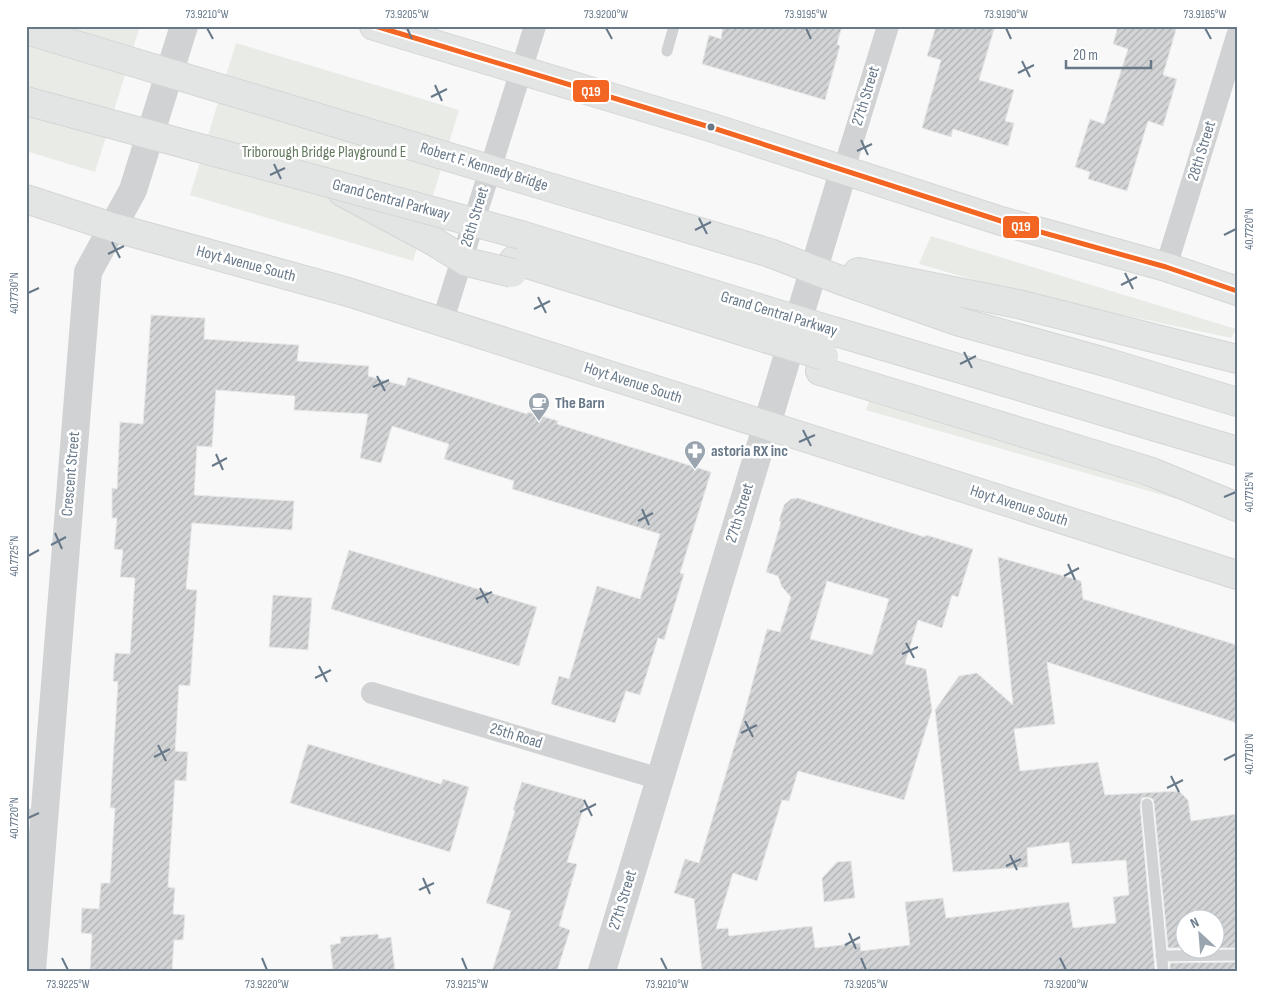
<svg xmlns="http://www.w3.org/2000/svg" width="1263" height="997" font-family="'Sofia Sans Condensed',sans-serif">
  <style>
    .green { fill: #e8ebe6 }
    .building { fill: url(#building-hatch); stroke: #e8e8e8; fill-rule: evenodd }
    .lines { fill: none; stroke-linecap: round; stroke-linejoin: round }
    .secondary-casing { stroke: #d5d6d7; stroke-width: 30 }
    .motorway-casing { stroke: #d4d6d6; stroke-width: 30 }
    .service { stroke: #d0d2d3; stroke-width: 11 }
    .minor { stroke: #d0d2d3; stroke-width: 22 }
    .tertiary { stroke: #d0d2d3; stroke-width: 28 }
    .secondary { stroke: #e3e4e4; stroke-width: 28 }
    .motorway { stroke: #e3e4e4; stroke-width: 28 }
    .motorway-bridge-casing { stroke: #d4d6d6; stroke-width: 30; stroke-linecap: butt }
    .motorway-bridge { stroke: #e3e4e4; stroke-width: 28 }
    .bus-1-casing { stroke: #fff; stroke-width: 9 }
    .bus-1 { stroke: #f26522; stroke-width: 5 }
    .ticks { fill: none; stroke: #677889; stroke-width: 2 }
    .bus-dot { fill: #677889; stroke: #fff; stroke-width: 2 }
    .labels { text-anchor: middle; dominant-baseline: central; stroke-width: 5; stroke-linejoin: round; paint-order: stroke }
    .street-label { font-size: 16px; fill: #677889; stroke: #fff }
    .park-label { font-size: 16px; fill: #667a62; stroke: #fff }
    .poi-label { font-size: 16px; font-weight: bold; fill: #677889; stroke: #fff; text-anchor: start }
    .line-badge { stroke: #fff; stroke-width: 2 }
    .badge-label { font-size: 14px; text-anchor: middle; font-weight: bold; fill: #fff }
    .neatline { fill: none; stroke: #677889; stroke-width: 2 }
    .ticks-label { font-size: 12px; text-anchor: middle; fill: #677889 }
  </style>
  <defs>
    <pattern id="building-hatch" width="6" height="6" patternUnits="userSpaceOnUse" patternTransform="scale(1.25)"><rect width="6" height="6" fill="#d3d4d5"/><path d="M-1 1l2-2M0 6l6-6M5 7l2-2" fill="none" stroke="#afb1b3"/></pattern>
  </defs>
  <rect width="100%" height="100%" fill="#f8f8f8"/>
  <g class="green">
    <path d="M26 26H140L95 172 26 151Z"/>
    <path d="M236 43 459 110 413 261 190 195Z"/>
    <path d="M931 236 1236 329 1231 338 1013 291 919 264Z"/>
    <path d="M871 396 1128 470 1236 516 866 410Z"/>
  </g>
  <g class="building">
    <path d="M723 26H842L837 44 840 46 825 100 702 64 709 35 721 39Z"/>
    <path d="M936 26H995L979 80 1014 90 1005 121 1014 123 1008 146 953 129 951 137 922 128 941 60 927 56Z"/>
    <path d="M1118 26H1177L1163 75 1177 79 1163 126 1148 121 1127 191 1088 179 1090 172 1075 167 1090 119 1104 124 1128 49 1113 44Z"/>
    <path d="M151 315 205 318 204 339 299 345 297 361 369 366 368 376 405 386 408 377 527 414 528 412 558 421 557 424 711 472 680 573 684 574 664 640 658 638 640 695 626 691 615 723 551 704 559 676 569 679 597 586 640 599 660 534 512 489 514 481 444 459 449 444 392 426 381 463 360 458 368 414 294 410 295 396 216 390 212 447 197 446 194 495 294 501 292 530 192 523 186 589 197 590 190 686 179 685 175 751 188 752 186 781 175 780 168 887 175 888 173 914 185 915 183 940H174L172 971H90L92 934 81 933 82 908 99 909 101 883H110L115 808H110L118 682 113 681 115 653 130 654 135 578 120 577 123 550 114 549 117 518H112V488L117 489 120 422 143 424Z"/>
    <path d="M798 498 925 537 926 535 973 549 958 597 952 595 942 628 918 620 905 664 926 669 932 710 904 800 798 771 789 801 782 800 757 881 733 873 716 929 728 928 729 936 812 926 815 948 860 943 861 951 910 945 905 902 943 898 946 918 1069 902 1073 928 1116 923 1113 897 1129 895 1126 860 1072 864 1069 842 1027 848 1028 867 953 872 935 710 959 676 977 673 1013 705 998 557 1081 581 1083 599 1237 645V723L1047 662 1055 724 1014 729 1020 771 1098 762 1105 795 1179 791 1188 800 1191 821 1237 814V948H1216V920H1186V948H1168L1154 803 1153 799 1147 797 1142 798 1140 805 1155 971H702L694 899 674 893 685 859 699 863 744 714 767 629 780 632 791 597 782 587 778 576 766 572 781 522 779 521 784 505 791 499ZM827 581 889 599 872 655 810 639Z"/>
    <path d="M349 550 537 607 519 666 331 609Z"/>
    <path d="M273 595 312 598 308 650 269 647Z"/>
    <path d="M308 744 441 784 443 779 469 787 450 852 290 803Z"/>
    <path d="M522 782 586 800 567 862 577 864 559 926 570 930 557 971H492L511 911 486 903 515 811 513 810Z"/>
    <path d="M851 861 855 898 824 902 822 878 837 862Z"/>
    <path d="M378 934 379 939 391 937 395 971H333L330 945 341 943 340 937Z"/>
    <path d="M1237 962V969L1224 971H1170V963Z"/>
  </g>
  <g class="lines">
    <g class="secondary-casing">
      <g id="secondary">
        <path d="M374 26 713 128 1001 221 1166 267 1237 291"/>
        <path d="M26 199 112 227 348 292 1237 575"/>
      </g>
    </g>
    <g class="motorway-casing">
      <g id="motorway">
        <path d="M539 184 770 253"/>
        <path d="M342 192 433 241"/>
        <path d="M521 235 755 307"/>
        <path d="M514 260 748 333"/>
        <path d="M858 272 1018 304 1237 359"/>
        <path d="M840 280 960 322 1109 363 1237 402"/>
        <path d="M833 331 1237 451"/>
        <path d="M820 371 1149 471 1237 507"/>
      </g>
    </g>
    <g class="service">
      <path d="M667 51 674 26"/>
      <path d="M1147 804 1163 971"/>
      <path d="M26 814 45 815"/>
      <path d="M1161 956 1237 955"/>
    </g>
    <g class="minor">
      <path d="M844 169 888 26"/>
      <path d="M1166 267 1237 36"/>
      <path d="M442 323 535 26"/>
      <path d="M372 693 660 779"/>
    </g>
    <g class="tertiary">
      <path d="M32 971 88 272 133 190 184 26"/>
      <path d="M602 971 844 169"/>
    </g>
    <use href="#secondary" class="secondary"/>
    <use href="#motorway" class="motorway"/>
    <g class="motorway-bridge-casing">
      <g id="motorway-bridge">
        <path d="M26 30 539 184"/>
        <path d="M26 101 521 235"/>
        <path d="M433 241 467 262 512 273"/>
        <path d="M770 253 840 280"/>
        <path d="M755 307 833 331"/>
        <path d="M748 333 824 356"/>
      </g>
    </g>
    <use href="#motorway-bridge" class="motorway-bridge"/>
    <g class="bus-1-casing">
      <path id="bus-1" d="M375 26 713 128 1001 221 1166 267 1237 291"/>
    </g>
    <use href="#bus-1" class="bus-1"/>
  </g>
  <path class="ticks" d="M207 28 213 39M407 28 412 39M606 28 612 39M806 28 811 39M1006 28 1011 39M1205 28 1211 39M1022 61 1030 77M1018 73 1034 65M435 85 442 101M431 97 447 89M861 140 868 155M857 151 872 144M274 164 281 179M270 175 285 168M699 218 707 234M695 230 711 222M1224 235 1236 229M112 242 120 258M108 254 124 246M1125 273 1133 289M1121 285 1137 277M28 293 39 288M538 297 546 313M534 309 550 301M964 352 972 368M960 364 976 356M377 376 385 391M373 387 389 380M803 430 811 446M799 442 815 435M216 454 223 470M212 466 227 458M1224 497 1236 492M642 509 649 525M638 521 653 513M55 533 62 549M51 545 66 537M28 556 39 550M1068 564 1075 580M1064 576 1079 568M480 588 488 603M476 599 492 592M906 643 914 658M902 654 918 647M319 666 327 682M315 678 331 670M745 721 753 737M741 733 757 725M158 745 166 761M154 757 170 749M1224 760 1236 754M1171 776 1179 792M1167 788 1183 780M584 800 592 816M580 812 596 804M28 818 39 813M1010 855 1017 870M1006 866 1021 859M423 878 430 894M419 890 434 883M849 933 856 949M845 945 860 937M62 958 68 970M262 958 267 970M462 958 467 970M661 958 667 970M861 958 866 970M1060 958 1066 970"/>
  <defs>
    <g id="cafe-pin" transform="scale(1.125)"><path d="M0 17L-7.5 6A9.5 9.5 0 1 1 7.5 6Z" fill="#9aa5b0" stroke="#fff"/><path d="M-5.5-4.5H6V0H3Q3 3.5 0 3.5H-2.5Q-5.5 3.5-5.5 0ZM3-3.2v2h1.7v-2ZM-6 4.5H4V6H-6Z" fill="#fff"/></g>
    <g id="pharmacy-pin" transform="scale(1.125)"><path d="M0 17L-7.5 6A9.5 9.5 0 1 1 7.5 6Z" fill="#9aa5b0" stroke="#fff"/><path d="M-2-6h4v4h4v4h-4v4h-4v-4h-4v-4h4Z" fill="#fff"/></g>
  </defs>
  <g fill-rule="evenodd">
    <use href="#cafe-pin" x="539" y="403"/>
    <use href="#pharmacy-pin" x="695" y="451"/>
  </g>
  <circle class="bus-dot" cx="711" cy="127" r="4.5"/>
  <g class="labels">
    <g class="street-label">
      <text transform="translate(866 96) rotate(-73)">27th Street</text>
      <text transform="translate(1202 151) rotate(-73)">28th Street</text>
      <text transform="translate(484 167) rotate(17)">Robert F. Kennedy Bridge</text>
      <text transform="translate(391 200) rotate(15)">Grand Central Parkway</text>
      <text transform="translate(475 217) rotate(-73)">26th Street</text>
      <text transform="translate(246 264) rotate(15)">Hoyt Avenue South</text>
      <text transform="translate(779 314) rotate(17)">Grand Central Parkway</text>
      <text transform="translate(633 383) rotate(18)">Hoyt Avenue South</text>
      <text transform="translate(71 474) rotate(-85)">Crescent Street</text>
      <text transform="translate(1019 506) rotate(18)">Hoyt Avenue South</text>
      <text transform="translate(740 513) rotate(-73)">27th Street</text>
      <text transform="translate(516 736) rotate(17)">25th Road</text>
      <text transform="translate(623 900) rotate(-73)">27th Street</text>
    </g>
    <g class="park-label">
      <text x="324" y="152">Triborough Bridge Playground E</text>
    </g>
    <g class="poi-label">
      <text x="555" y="403">The Barn</text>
      <text x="711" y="451">astoria RX inc</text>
    </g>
  </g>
  <g class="line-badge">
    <rect x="572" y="79" width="38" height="24" rx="5" fill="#f26522"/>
    <rect x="1002" y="215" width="38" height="24" rx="5" fill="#f26522"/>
  </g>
  <g class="badge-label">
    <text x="591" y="96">Q19</text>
    <text x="1021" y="231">Q19</text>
  </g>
  <rect width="1263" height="997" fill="none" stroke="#ffffff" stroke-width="55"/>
  <g transform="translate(1200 934) rotate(334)"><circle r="24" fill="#ffffff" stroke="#c2c9d0"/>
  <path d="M0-4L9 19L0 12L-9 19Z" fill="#9aa5b0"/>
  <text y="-8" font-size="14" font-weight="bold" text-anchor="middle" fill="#677889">N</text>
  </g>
  <path d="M1066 60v8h85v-8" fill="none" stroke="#677889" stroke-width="2.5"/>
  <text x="1073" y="60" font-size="15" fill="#677889" stroke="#ffffff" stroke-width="4" paint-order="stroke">20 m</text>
  <rect x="28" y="28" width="1208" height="942" class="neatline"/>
  <g class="ticks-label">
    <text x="207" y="18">73.9210°W</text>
    <text x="407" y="18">73.9205°W</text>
    <text x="606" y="18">73.9200°W</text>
    <text x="806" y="18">73.9195°W</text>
    <text x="1006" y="18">73.9190°W</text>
    <text x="1205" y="18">73.9185°W</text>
    <text transform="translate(1249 229) rotate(-90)" y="4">40.7720°N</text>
    <text transform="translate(14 293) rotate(-90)" y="4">40.7730°N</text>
    <text transform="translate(1249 492) rotate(-90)" y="4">40.7715°N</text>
    <text transform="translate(14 556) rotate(-90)" y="4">40.7725°N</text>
    <text transform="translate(1249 754) rotate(-90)" y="4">40.7710°N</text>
    <text transform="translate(14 818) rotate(-90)" y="4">40.7720°N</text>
    <text x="68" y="988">73.9225°W</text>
    <text x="267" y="988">73.9220°W</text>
    <text x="467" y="988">73.9215°W</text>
    <text x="667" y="988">73.9210°W</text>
    <text x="866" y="988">73.9205°W</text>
    <text x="1066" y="988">73.9200°W</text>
  </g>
</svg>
